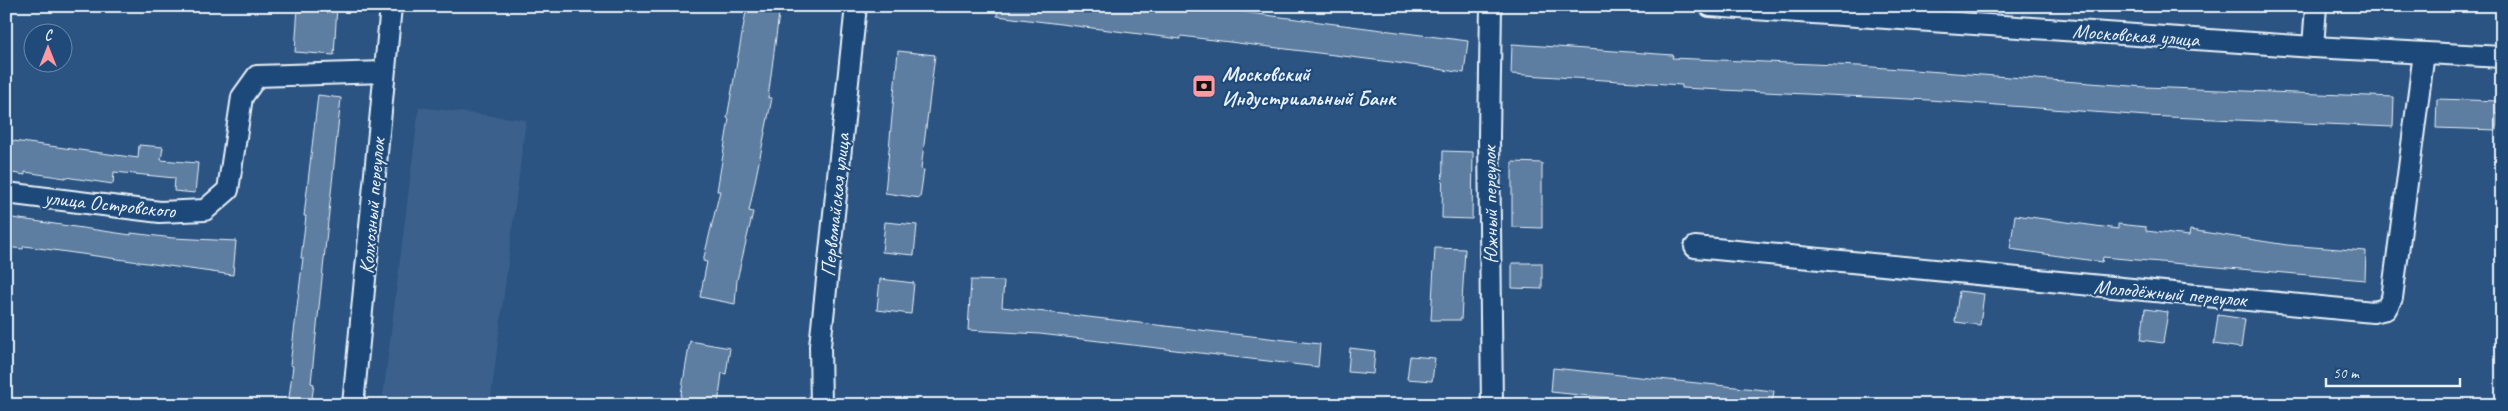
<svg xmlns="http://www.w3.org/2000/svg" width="2508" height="411" font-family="Caveat,sans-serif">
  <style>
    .built { fill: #3a608b }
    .building { fill: #5d7da1; stroke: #e8f1f8 }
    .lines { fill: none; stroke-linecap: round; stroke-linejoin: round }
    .street-casing { stroke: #e8f1f8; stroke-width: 24 }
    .street { stroke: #1f4a7a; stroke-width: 20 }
    .labels { text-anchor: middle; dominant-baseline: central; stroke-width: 4.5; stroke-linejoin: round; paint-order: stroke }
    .street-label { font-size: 21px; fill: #e8f1f8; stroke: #1f4a7a }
    .poi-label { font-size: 21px; font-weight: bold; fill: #e8f1f8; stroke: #1f4a7a; text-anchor: start }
  </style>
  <rect width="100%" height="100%" fill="#2b5482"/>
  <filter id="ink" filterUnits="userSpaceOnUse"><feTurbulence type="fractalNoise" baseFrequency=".02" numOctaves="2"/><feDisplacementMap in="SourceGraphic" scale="10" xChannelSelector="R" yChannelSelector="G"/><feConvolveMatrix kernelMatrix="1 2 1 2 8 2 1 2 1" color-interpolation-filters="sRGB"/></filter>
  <g filter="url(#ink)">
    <path class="built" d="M419 107 526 120 490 405H451L383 396Z"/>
    <g class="building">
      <path d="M298 6H337L334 55 295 52Z"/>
      <path d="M747 6H780L768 98H772L749 211 753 212 737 280 735 304 700 297 707 262 703 261 720 191H717L729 119 727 118Z"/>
      <path d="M998 6H1178L1202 9 1203 7 1468 41 1464 73 1391 62 1181 36 1180 39 1148 35 997 16Z"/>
      <path d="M1512 44 1673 55 1672 58 1859 66 2145 87 2394 97 2393 127 2147 116 1929 100 1682 88V85L1511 74Z"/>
      <path d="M898 51 935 55 921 169 924 170 920 198 885 193Z"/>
      <path d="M318 95 341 98 311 383 314 384 311 405H288L293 366 290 365 303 258H301L306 216H304Z"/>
      <path d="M2437 99 2498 101 2497 130 2436 128Z"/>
      <path d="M6 140 138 158 139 145 163 147 161 160 198 163 195 193 174 191 175 178 114 172 113 184 65 177V178L25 172V175L6 172Z"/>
      <path d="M1443 151 1473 152 1472 219 1442 218Z"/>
      <path d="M1512 162 1542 163V228L1512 227Z"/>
      <path d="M2015 215 2118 229V224L2146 227V231L2189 236 2190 230 2287 245 2366 251 2365 280 2103 257 2102 262 2010 249Z"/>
      <path d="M6 217 131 235V233L173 238 236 241 233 275 24 246 23 249 6 247Z"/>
      <path d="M885 222 917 225 914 255 882 252Z"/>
      <path d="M1435 248 1465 249 1461 320H1431Z"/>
      <path d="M1512 263H1542V289L1512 288Z"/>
      <path d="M880 279 914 283 911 314 877 310Z"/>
      <path d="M971 280 1004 281 1002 307 1320 344 1318 367 1040 334 968 330Z"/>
      <path d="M1959 291 1984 294 1980 325 1955 322Z"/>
      <path d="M2145 309 2168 312 2163 343 2141 340Z"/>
      <path d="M2218 315 2245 319 2241 348 2214 344Z"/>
      <path d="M690 341 730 348 726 374 722 373 718 405 680 400Z"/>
      <path d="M1350 348 1375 351 1373 374 1348 372Z"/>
      <path d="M1410 356 1435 358 1432 381 1407 379Z"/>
      <path d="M1553 368 1774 391 1772 405H1689L1648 400V402L1551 392Z"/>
    </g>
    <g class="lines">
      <g class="street-casing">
        <g id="street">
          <path d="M1491 6 1489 136 1492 405"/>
          <path d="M1710 6 2313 47 2502 57"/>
          <path d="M2313 47 2316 6"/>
          <path d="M6 193 160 212 205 210 228 190 242 97 257 76 384 72"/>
          <path d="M1695 247 2373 312 2386 309 2392 298 2424 53"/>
          <path d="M353 405 391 6"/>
          <path d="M821 405 820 346 856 6"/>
        </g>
      </g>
      <use href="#street" class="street"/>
    </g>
  </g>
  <defs>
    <g id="bank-square" transform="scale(1.25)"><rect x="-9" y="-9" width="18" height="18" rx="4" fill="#ff9aa2" stroke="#1f4a7a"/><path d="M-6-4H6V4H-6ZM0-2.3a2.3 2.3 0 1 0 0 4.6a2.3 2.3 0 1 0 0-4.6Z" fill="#111"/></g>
  </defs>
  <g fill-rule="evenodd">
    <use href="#bank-square" x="1204" y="86"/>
  </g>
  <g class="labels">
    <g class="street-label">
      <text transform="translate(2136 35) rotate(4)">Московская улица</text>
      <text transform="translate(110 204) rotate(6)">улица Островского</text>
      <text transform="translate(835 205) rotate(-84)">Первомайская улица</text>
      <text transform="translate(1490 205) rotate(-91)">Южный переулок</text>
      <text transform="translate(372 206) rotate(-85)">Колхозный переулок</text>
      <text transform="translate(2170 293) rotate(5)">Молодёжный переулок</text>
    </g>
    <g class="poi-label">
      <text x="1222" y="74">Московский<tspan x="1222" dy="24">Индустриальный Банк</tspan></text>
    </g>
  </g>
  <rect width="2508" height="411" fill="none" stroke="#1f4a7a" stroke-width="25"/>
  <rect x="12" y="12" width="2483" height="386" fill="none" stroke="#e8f1f8" stroke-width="2" filter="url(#ink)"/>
  <g transform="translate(48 48)"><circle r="24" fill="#1f4a7a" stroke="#6f8dac"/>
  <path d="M0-4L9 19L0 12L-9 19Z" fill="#ff9aa2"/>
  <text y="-8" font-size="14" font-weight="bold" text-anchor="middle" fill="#e8f1f8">С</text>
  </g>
  <path d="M2326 378v8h134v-8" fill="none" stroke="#e8f1f8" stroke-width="2.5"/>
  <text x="2333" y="378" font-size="15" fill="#e8f1f8" stroke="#1f4a7a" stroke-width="4" paint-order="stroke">50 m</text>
</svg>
